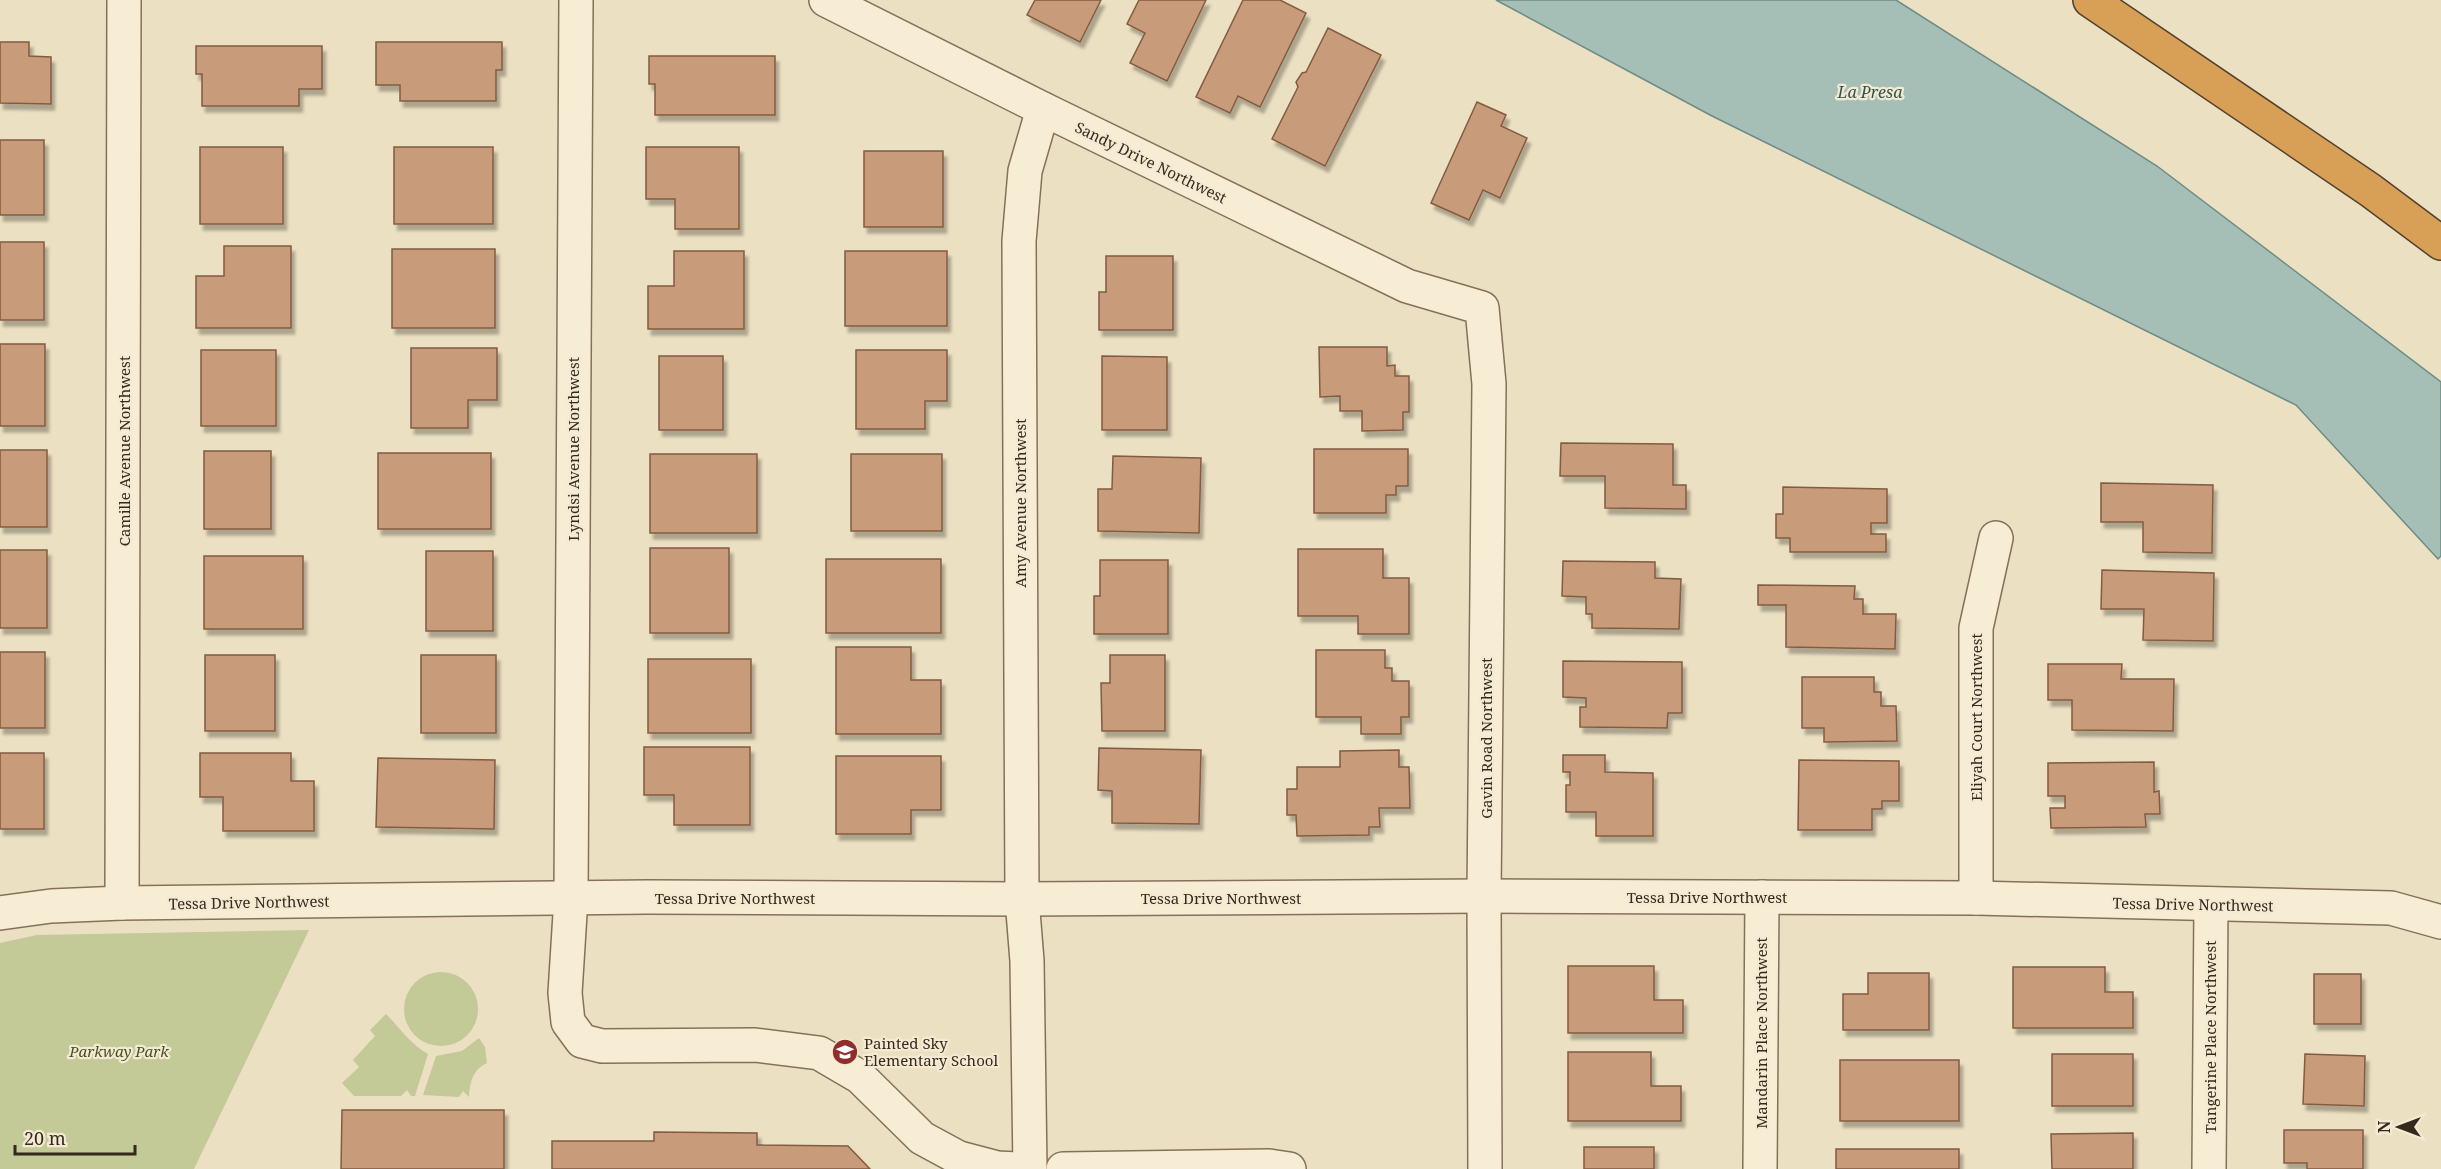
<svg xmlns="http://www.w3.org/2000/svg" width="2441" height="1169" font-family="'Noto Serif',serif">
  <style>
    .green { fill: #c3c997 }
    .water { fill: #a5bfb7; stroke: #6c8c85; stroke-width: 1.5 }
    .building { fill: #c89b7a; stroke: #835c41; stroke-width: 1.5; filter: url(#shadow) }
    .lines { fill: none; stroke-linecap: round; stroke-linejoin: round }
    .minor-casing { stroke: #85715a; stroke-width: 36 }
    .highway-casing { stroke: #53402f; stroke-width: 36 }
    .minor { stroke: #f7edd5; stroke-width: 33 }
    .highway { stroke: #d8a056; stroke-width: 33 }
    .labels { text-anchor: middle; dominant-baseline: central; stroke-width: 4.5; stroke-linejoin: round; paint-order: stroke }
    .street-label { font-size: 15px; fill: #35291e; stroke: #f4ead2 }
    .poi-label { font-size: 15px; fill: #35291e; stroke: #f4ead2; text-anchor: start }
    .park-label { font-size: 15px; font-style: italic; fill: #455125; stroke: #f4ead2 }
    .water-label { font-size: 16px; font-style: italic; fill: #2e5452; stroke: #f4ead2 }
  </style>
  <defs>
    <filter id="shadow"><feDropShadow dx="3.5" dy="6" stdDeviation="1.5" flood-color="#0004"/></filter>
  </defs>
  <rect width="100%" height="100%" fill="#ece0c2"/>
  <g class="green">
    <path d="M309 930 194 1169H0V943L37 935Z"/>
    <circle cx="441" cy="1009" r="37"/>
    <path d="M386 1014C400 1028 410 1044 428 1054L415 1096H411L407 1090 401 1096H354L342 1083 359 1067 353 1060 375 1036 370 1030Z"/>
    <path d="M479 1038 485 1047 487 1063C472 1070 470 1083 469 1097L463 1091 459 1097 423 1095 436 1056 462 1051Z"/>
  </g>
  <path class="water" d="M1496 0H1896L2157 166 2441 382V556L2438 559 2296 405 1712 116Z"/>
  <g class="building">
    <path d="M1035 0H1101L1080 42 1027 15Z"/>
    <path d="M1139 0H1206L1167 81 1130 63 1145 33 1127 24Z"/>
    <path d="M1243 0H1280L1306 13 1260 107 1238 96 1230 113 1196 97Z"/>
    <path d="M1328 28 1381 55 1325 166 1272 139 1298 87 1296 82 1302 73 1306 72Z"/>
    <path d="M0 42H29V56L51 57V104L0 103Z"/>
    <path d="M376 42H502V70H496V101H400V85H376Z"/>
    <path d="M196 46H322V89H299V106H202V74H196Z"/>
    <path d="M649 56H775V115H655V84H649Z"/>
    <path d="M1477 102 1506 115 1501 126 1527 138 1500 198 1483 190 1469 220 1431 203Z"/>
    <rect x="0" y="140" width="44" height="75"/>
    <rect x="200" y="147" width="83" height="77"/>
    <rect x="394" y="147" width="99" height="77"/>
    <path d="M646 147H739V229H675V199H646Z"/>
    <rect x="864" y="151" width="79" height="76"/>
    <rect x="0" y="242" width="44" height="78"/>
    <path d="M224 246H291V328H196V276H224Z"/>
    <rect x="392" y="249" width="103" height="79"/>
    <path d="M674 251H744V329H648V286H674Z"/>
    <rect x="845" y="251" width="102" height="75"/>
    <path d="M1106 256H1173V330H1099V292H1106Z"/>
    <rect x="0" y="344" width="45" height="82"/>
    <path d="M1319 347H1387V366L1395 365V376H1409V412H1403V430L1362 431V411H1340V396L1320 397Z"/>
    <path d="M411 348H497V400H468V428H411Z"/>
    <rect x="201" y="350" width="75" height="76"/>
    <path d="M856 350H947V401H925V429H856Z"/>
    <rect x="659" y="356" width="64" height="74"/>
    <path d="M1102 356 1167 357V430H1102Z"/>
    <path d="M1561 443 1673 444V485H1686V509L1605 508V476H1560Z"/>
    <path d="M1314 449H1408V486H1396V495H1386V513H1314Z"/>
    <rect x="0" y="450" width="47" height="77"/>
    <rect x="204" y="451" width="67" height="78"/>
    <rect x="378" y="453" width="113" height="76"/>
    <rect x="650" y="454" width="107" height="79"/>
    <rect x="851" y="454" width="91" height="77"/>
    <path d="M1113 456 1201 458 1199 533 1098 531V489H1112Z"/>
    <path d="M2101 483 2213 485 2212 553 2143 552V522H2101Z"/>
    <path d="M1783 487 1887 489V523H1871V534H1886V552H1790V538H1776V514H1783Z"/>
    <rect x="650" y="548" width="79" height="85"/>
    <path d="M1298 549H1383V578H1409V634H1358V616H1298Z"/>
    <rect x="0" y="550" width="47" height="78"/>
    <rect x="426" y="551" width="67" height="80"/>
    <rect x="204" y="556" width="99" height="73"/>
    <rect x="826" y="559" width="115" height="74"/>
    <path d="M1100 560H1168V634H1094V596H1100Z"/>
    <path d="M1563 561 1655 562V578L1681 579 1679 629 1592 628V614H1586V597L1562 596Z"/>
    <path d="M2102 570 2214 573 2213 641 2143 640 2144 609H2101Z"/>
    <path d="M1758 585 1855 586 1854 599H1863V614H1896L1895 649 1786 647V605H1758Z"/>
    <path d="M836 647H911V680H941V734H836Z"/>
    <path d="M1316 650H1385V668H1392V681H1409V717H1401V734H1361V717H1316Z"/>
    <rect x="0" y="652" width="45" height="76"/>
    <rect x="205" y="655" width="70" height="76"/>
    <rect x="421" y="655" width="75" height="78"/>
    <path d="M1110 655H1165V731H1102L1101 683H1110Z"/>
    <rect x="648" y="659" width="103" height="74"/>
    <path d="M1563 661 1682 662V713H1668L1667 728 1580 727V707H1586V698L1563 697Z"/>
    <path d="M2048 664H2122L2121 679H2174L2173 731 2072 730V700H2048Z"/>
    <path d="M1802 677H1874V692H1881V706H1896L1897 741 1824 742V728H1802Z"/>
    <path d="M644 747H750V825H674V795H644Z"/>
    <path d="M1099 748 1201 750 1199 824 1112 823V791L1098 790Z"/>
    <path d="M1399 750V767H1409L1410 808H1379L1380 827H1369V835L1297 836 1296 815H1287V789H1297V767H1340V751Z"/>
    <rect x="0" y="753" width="44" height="76"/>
    <path d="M200 753H291V781H314V831H223V797H200Z"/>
    <path d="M1563 755H1605V772L1653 773V836H1596V812H1566V785H1570V772H1563Z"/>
    <path d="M836 756H941V810H911V834H836Z"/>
    <path d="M378 758 495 760 494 829 376 827Z"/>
    <path d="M1799 760 1899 761V801H1882V809H1872V830H1798Z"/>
    <path d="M2154 762V792L2159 791 2160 814H2145L2146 827 2051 828 2050 808H2065V796H2048V763Z"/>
    <path d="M1568 966H1654V1000H1683V1033H1568Z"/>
    <path d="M2013 967H2105V992H2133V1028H2013Z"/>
    <path d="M1868 973H1929V1030H1843V994H1868Z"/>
    <rect x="2314" y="974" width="47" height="50"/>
    <path d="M1568 1052H1651V1086H1681V1121H1568Z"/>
    <rect x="2052" y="1054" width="81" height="52"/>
    <path d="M2305 1054 2365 1056 2364 1106 2303 1104Z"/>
    <rect x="1840" y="1060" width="119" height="61"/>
    <path d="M342 1110H504V1169H341Z"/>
    <path d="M2284 1130H2363V1169H2307V1163H2284Z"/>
    <path d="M654 1132 757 1133V1145L848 1146 870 1169H552V1141H654Z"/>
    <path d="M2133 1133V1169H2052L2051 1134Z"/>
    <rect x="1584" y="1147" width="70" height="22"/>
    <rect x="1836" y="1149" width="123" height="20"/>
  </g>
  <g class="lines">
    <g class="minor-casing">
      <g id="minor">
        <path d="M576 0 571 898 565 993 568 1022 582 1041 602 1046 755 1045 819 1053 860 1077 922 1138 959 1158 997 1168 1017 1169"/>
        <path d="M826 0 1043 109 1407 286 1482 308 1489 384 1484 896 1485 1169"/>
        <path d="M1976 898V628L1996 538"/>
        <path d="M122 903 124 0"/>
        <path d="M0 913 51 906 122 903 648 897 1022 899 1484 896 1976 898 2391 908 2441 922"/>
        <path d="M1030 1169 1027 961 1022 899 1019 241 1025 171 1043 109"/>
        <path d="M1063 1169 1269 1166 1289 1169"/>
        <path d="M1760 1169 1762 897"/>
        <path d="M2209 1169 2211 904"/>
      </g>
    </g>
    <g class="highway-casing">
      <path id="highway" d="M2090 0 2370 190 2441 243"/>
    </g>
    <use href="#minor" class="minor"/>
    <use href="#highway" class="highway"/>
  </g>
  <defs>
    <g id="school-disc" transform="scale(1.35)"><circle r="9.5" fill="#912e2d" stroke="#f4ead2"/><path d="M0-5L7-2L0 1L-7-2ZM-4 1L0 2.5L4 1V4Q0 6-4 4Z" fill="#fff"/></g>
  </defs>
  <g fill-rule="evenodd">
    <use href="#school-disc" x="845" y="1052"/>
  </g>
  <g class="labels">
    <g class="street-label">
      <text transform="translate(1151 162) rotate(26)">Sandy Drive Northwest</text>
      <text transform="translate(573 449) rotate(-90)">Lyndsi Avenue Northwest</text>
      <text transform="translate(124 451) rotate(-90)">Camille Avenue Northwest</text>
      <text transform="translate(1020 503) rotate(-90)">Amy Avenue Northwest</text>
      <text transform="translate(1976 717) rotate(-90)">Eliyah Court Northwest</text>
      <text transform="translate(1486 738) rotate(-90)">Gavin Road Northwest</text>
      <text x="1707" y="897">Tessa Drive Northwest</text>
      <text x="735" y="898">Tessa Drive Northwest</text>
      <text x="1221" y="898">Tessa Drive Northwest</text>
      <text transform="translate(249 902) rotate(-1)">Tessa Drive Northwest</text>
      <text transform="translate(2193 904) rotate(1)">Tessa Drive Northwest</text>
      <text transform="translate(1761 1033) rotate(-90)">Mandarin Place Northwest</text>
      <text transform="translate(2210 1037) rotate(-90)">Tangerine Place Northwest</text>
    </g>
    <g class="poi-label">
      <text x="864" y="1043">Painted Sky<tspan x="864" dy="17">Elementary School</tspan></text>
    </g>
    <g class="park-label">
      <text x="119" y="1051">Parkway Park</text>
    </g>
    <g class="water-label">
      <text x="1870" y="92">La Presa</text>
    </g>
  </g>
  <g transform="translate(2399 1127) rotate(270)" stroke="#f4ead2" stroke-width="4.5" paint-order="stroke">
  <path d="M0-4.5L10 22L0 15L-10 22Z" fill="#35291e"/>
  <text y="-9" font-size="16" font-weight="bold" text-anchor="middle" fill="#35291e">N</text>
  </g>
  <path d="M15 1145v9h120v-9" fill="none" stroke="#35291e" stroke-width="3"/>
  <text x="24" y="1145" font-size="18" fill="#35291e" stroke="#f4ead2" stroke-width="4.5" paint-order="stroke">20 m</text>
</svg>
